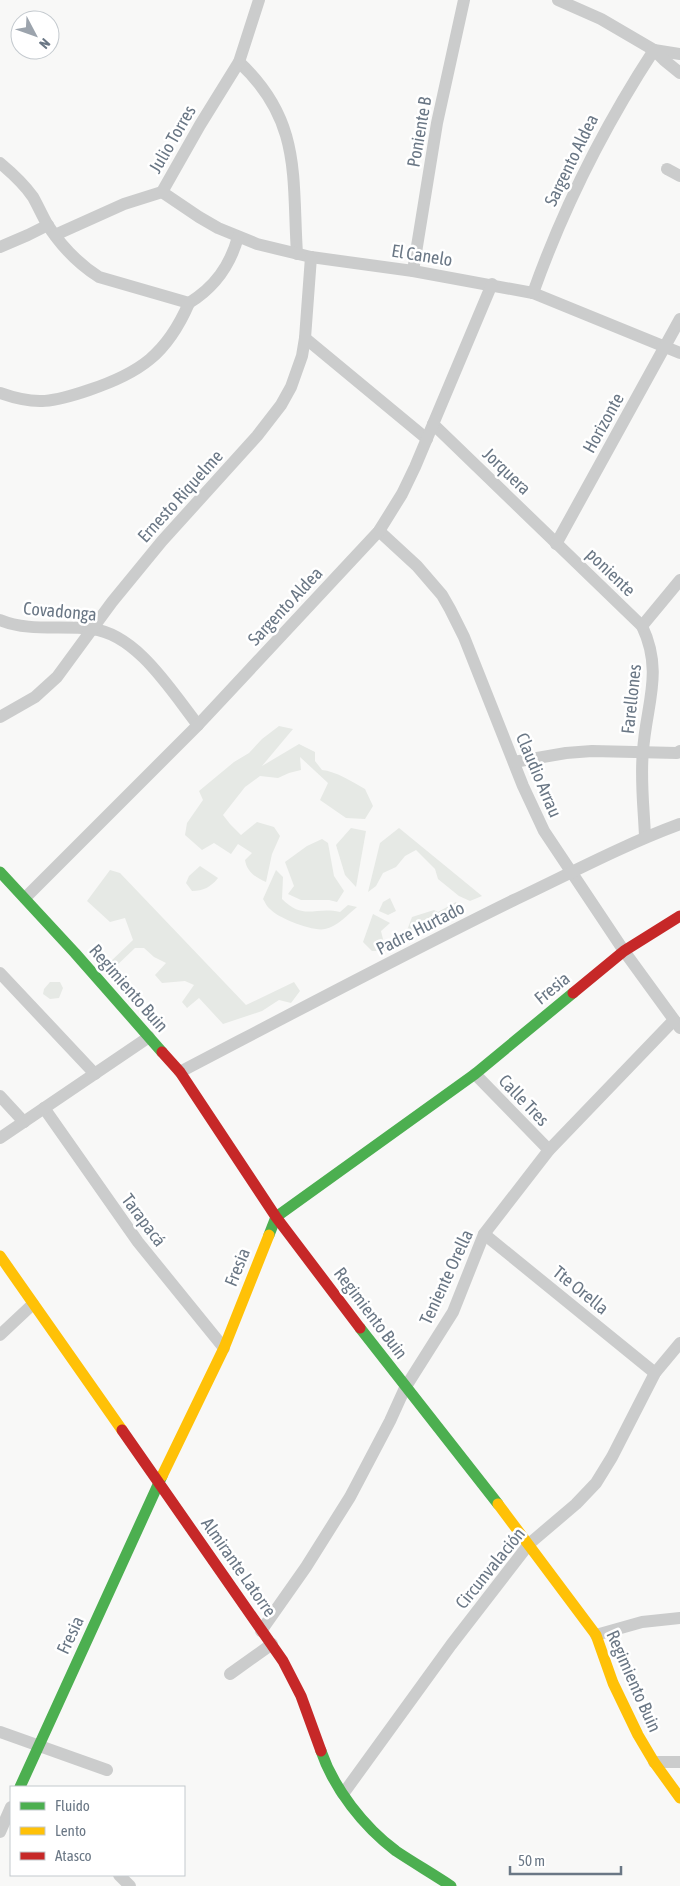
<svg xmlns="http://www.w3.org/2000/svg" width="680" height="1886" font-family="'Asap Condensed',sans-serif">
  <style>
    .green { fill: #e6e9e5 }
    .lines { fill: none; stroke-linecap: round; stroke-linejoin: round }
    .street { stroke: #cbcccc; stroke-width: 12 }
    .fast { stroke: #4caf50; stroke-width: 11 }
    .slow { stroke: #ffc107; stroke-width: 11 }
    .jam { stroke: #c62828; stroke-width: 11 }
    .labels { text-anchor: middle; dominant-baseline: central; stroke-width: 5; stroke-linejoin: round; paint-order: stroke }
    .street-label { font-size: 18px; fill: #6a7785; stroke: #fff }
  </style>
  <rect width="100%" height="100%" fill="#f8f8f7"/>
  <g class="green">
    <path d="M279 726 293 729 262 766 299 744 315 752V761L322 770C335 771 353 782 365 789L373 806 365 819 346 818 320 800 328 783 300 757 301 770 289 773 278 778 260 776 245 787 223 815 230 824 241 835 257 822 274 827 280 836 272 854 266 882C255 877 247 872 245 860L252 853 238 844 231 854 214 843 202 850 185 835 187 823 203 800 199 791 234 762 249 753 262 739Z"/>
    <path d="M351 828 366 831 356 887 345 875 336 845Z"/>
    <path d="M399 828 482 896 470 901 459 896 438 879 435 869 416 850 405 856 396 867 383 873 376 886 368 892 380 843Z"/>
    <path d="M322 839 328 843 334 876 344 891 337 902 329 900H301L288 894 294 886 285 862 307 846Z"/>
    <path d="M200 866 218 878C211 887 203 891 192 891L186 883 189 876Z"/>
    <path d="M110 870 120 873 246 1005 294 982 300 991 291 1003 279 1000 262 1011 223 1024 199 998 187 1008 182 1002 194 985 185 981 162 983 155 975 166 963 154 957 144 948H135L113 969 108 964 133 940 125 918 110 922 87 901Z"/>
    <path d="M276 870 283 877 282 899C304 921 315 906 340 912L348 905 357 907C347 915 337 927 325 929 313 932 278 918 270 909 267 907 265 902 263 899Z"/>
    <path d="M390 898 396 911 388 915 379 911 383 902Z"/>
    <path d="M456 902 461 911 405 936 412 917 434 910 438 912Z"/>
    <path d="M373 914 390 923 381 931 386 951H372L363 942Z"/>
    <path d="M50 982H60L63 988 59 998 50 999 43 994 44 989Z"/>
  </g>
  <g class="lines">
    <g class="street">
      <path d="M558 0 601 19 654 50 680 54"/>
      <path d="M654 50 664 60 680 73"/>
      <path d="M239 62C302 121 292 176 297 254"/>
      <path d="M0 163C12 173 24 184 33 197 38 206 42 215 47 224 61 246 77 263 99 277L189 303"/>
      <path d="M667 169 680 176"/>
      <path d="M162 192 199 217 218 228 257 244 311 257 413 271 533 293 680 353"/>
      <path d="M55 235 124 204 162 192 200 125 239 62 259 0"/>
      <path d="M0 247 28 235 48 225"/>
      <path d="M413 271 437 123 464 0"/>
      <path d="M533 293C564 206 603 128 654 50"/>
      <path d="M189 303C215 287 230 266 238 237"/>
      <path d="M305 338 427 439"/>
      <path d="M0 393C36 406 54 402 89 390 140 373 167 354 189 303"/>
      <path d="M433 424 642 626C664 672 646 705 643 751 640 779 644 809 645 837"/>
      <path d="M379 531 417 566 442 595 450 609 464 637 523 786 544 831 624 951 680 1028"/>
      <path d="M556 544 680 319"/>
      <path d="M0 620C29 632 61 625 92 629 137 634 172 692 198 725"/>
      <path d="M642 626 680 580"/>
      <path d="M0 717 35 697 57 677 112 602 162 541 257 436 281 405 291 387 302 356 305 338 311 257"/>
      <path d="M514 762 566 753 592 751 677 753 680 751"/>
      <path d="M25 898 198 725 379 531 402 494 415 467 492 284"/>
      <path d="M0 973 95 1074"/>
      <path d="M180 1072C291 1014 402 955 514 900 569 874 623 845 680 824"/>
      <path d="M475 1074 549 1150"/>
      <path d="M0 1096 24 1122"/>
      <path d="M44 1108 138 1242 224 1348"/>
      <path d="M0 1138 149 1037"/>
      <path d="M484 1234 655 1373"/>
      <path d="M0 1335 33 1304"/>
      <path d="M261 1631 306 1567 350 1497 390 1421 405 1388 453 1312 484 1234 549 1150 674 1020"/>
      <path d="M596 1635 642 1622 680 1618"/>
      <path d="M230 1674 272 1644"/>
      <path d="M0 1732 107 1770"/>
      <path d="M654 1762H680"/>
      <path d="M343 1794 451 1645 529 1544 576 1504 596 1483 612 1457 655 1373 680 1343"/>
      <path d="M0 1832 11 1807"/>
      <path d="M119 1875 130 1886"/>
    </g>
    <g class="fast">
      <path d="M0 872 75 953 162 1052"/>
      <path d="M269 1235 276 1217 475 1074 573 993"/>
      <path d="M360 1328 498 1504"/>
      <path d="M321 1751C334 1789 364 1827 396 1851 414 1863 433 1874 451 1886"/>
      <path d="M20 1787 162 1476"/>
    </g>
    <g class="slow">
      <path d="M0 1256 122 1430"/>
      <path d="M162 1476 224 1348 269 1235"/>
      <path d="M498 1504 596 1635 613 1683 638 1735 654 1762 680 1798"/>
    </g>
    <g class="jam">
      <path d="M573 993 624 951 680 916"/>
      <path d="M162 1052 180 1072 276 1217 360 1328"/>
      <path d="M122 1430 283 1661 301 1696 321 1751"/>
    </g>
  </g>
  <g class="labels">
    <g class="street-label">
      <text transform="translate(419 132) rotate(-80)">Poniente B</text>
      <text transform="translate(172 139) rotate(-60)">Julio Torres</text>
      <text transform="translate(571 160) rotate(-64)">Sargento Aldea</text>
      <text transform="translate(422 255) rotate(9)">El Canelo</text>
      <text transform="translate(603 423) rotate(-61)">Horizonte</text>
      <text transform="translate(507 471) rotate(44)">Jorquera</text>
      <text transform="translate(180 496) rotate(-48)">Ernesto Riquelme</text>
      <text transform="translate(611 572) rotate(44)">poniente</text>
      <text transform="translate(285 606) rotate(-47)">Sargento Aldea</text>
      <text transform="translate(60 611) rotate(5)">Covadonga</text>
      <text transform="translate(631 699) rotate(-84)">Farellones</text>
      <text transform="translate(539 775) rotate(67)">Claudio Arrau</text>
      <text transform="translate(420 928) rotate(-27)">Padre Hurtado</text>
      <text transform="translate(129 988) rotate(49)">Regimiento Buin</text>
      <text transform="translate(552 988) rotate(-39)">Fresia</text>
      <text transform="translate(524 1100) rotate(46)">Calle Tres</text>
      <text transform="translate(144 1220) rotate(53)">Tarapacá</text>
      <text transform="translate(237 1267) rotate(-68)">Fresia</text>
      <text transform="translate(446 1277) rotate(-65)">Teniente Orella</text>
      <text transform="translate(581 1290) rotate(39)">Tte Orella</text>
      <text transform="translate(371 1313) rotate(53)">Regimiento Buin</text>
      <text transform="translate(239 1567) rotate(55)">Almirante Latorre</text>
      <text transform="translate(490 1568) rotate(-51)">Circunvalación</text>
      <text transform="translate(70 1635) rotate(-65)">Fresia</text>
      <text transform="translate(634 1681) rotate(66)">Regimiento Buin</text>
    </g>
  </g>
  <rect x="10" y="1786" width="175" height="90" fill="#ffffff" stroke="#c3c9ce"/>
  <rect x="20" y="1802" width="25" height="8" fill="#4caf50" stroke="#c3c9ce"/>
  <text x="55" y="1811" font-size="15" fill="#6a7785">Fluido</text>
  <rect x="20" y="1827" width="25" height="8" fill="#ffc107" stroke="#c3c9ce"/>
  <text x="55" y="1836" font-size="15" fill="#6a7785">Lento</text>
  <rect x="20" y="1852" width="25" height="8" fill="#c62828" stroke="#c3c9ce"/>
  <text x="55" y="1861" font-size="15" fill="#6a7785">Atasco</text>
  <g transform="translate(35 35) rotate(131)"><circle r="24" fill="#ffffff" stroke="#c3c9ce"/>
  <path d="M0-4L9 19L0 12L-9 19Z" fill="#9ca4ad"/>
  <text y="-8" font-size="14" font-weight="bold" text-anchor="middle" fill="#6a7785">N</text>
  </g>
  <path d="M510 1866v8h111v-8" fill="none" stroke="#6a7785" stroke-width="2.5"/>
  <text x="518" y="1866" font-size="15" fill="#6a7785" stroke="#ffffff" stroke-width="4" paint-order="stroke">50 m</text>
</svg>
